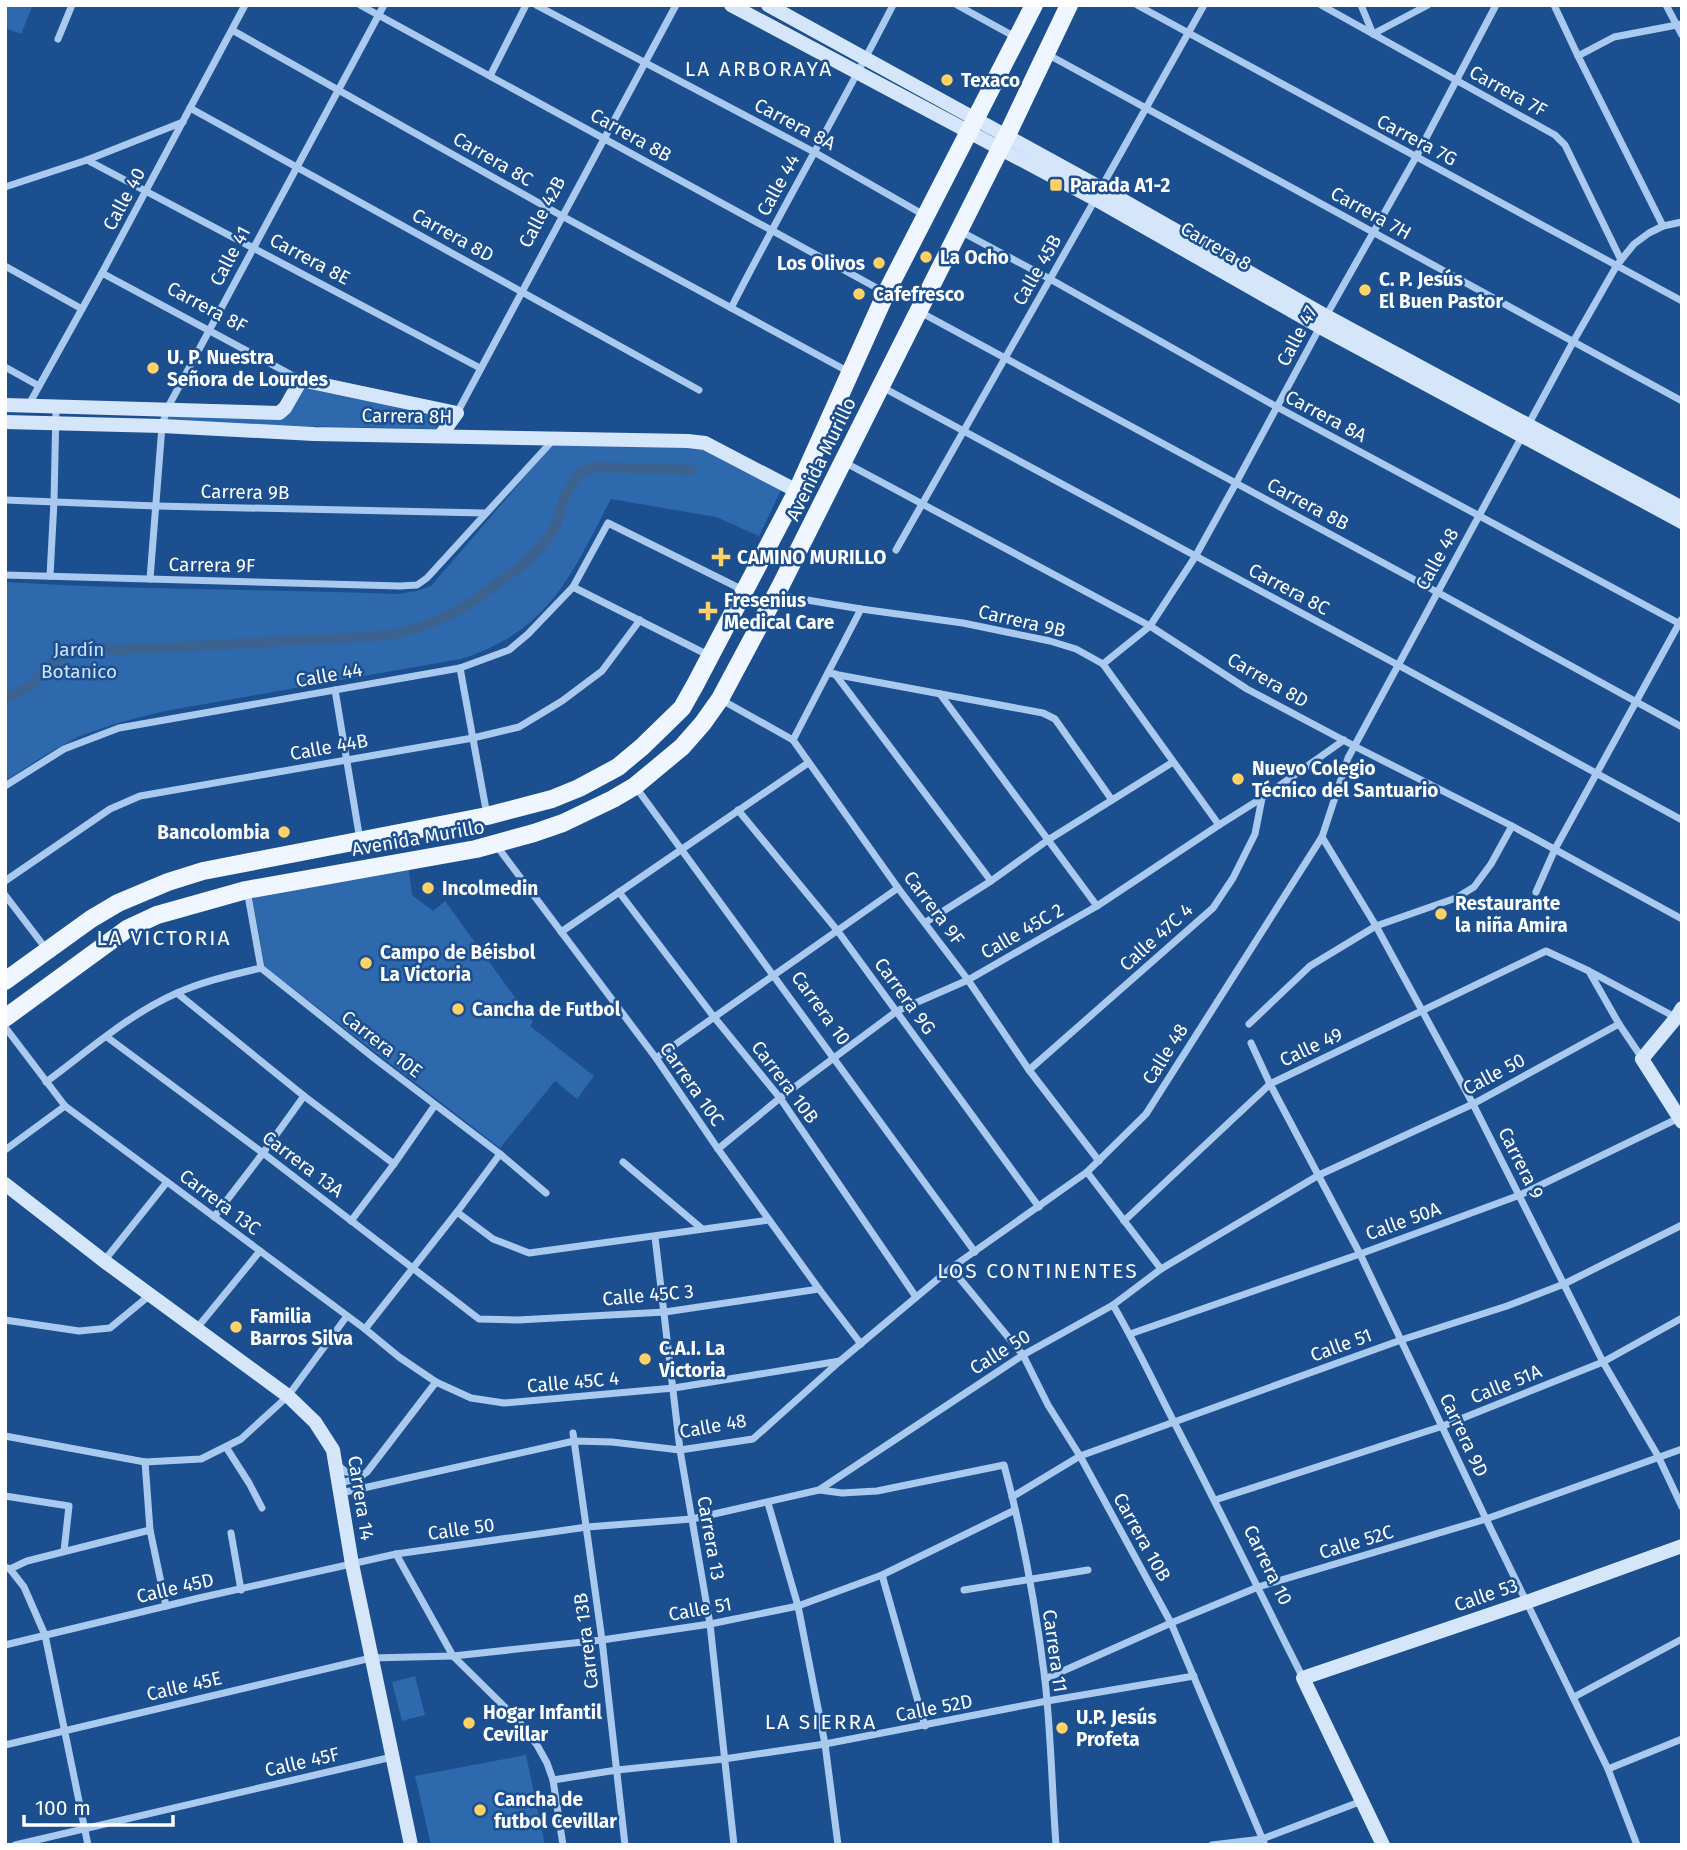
<svg xmlns="http://www.w3.org/2000/svg" width="1687" height="1850" font-family="'Fira Sans',sans-serif">
  <style>
    .green { fill: #2e69ad }
    .lines { fill: none; stroke-linecap: round; stroke-linejoin: round }
    .canal { stroke: #3c6290; stroke-width: 10 }
    .street { stroke: #a9c9ee; stroke-width: 7 }
    .secondary { stroke: #d6e6fa; stroke-width: 14 }
    .primary { stroke: #f0f6ff; stroke-width: 18 }
    .poi-dot { fill: #ffd166; stroke: #1b4f8f; stroke-width: 2.5 }
    .labels { text-anchor: middle; dominant-baseline: central; stroke-width: 5; stroke-linejoin: round; paint-order: stroke }
    .poi-label { font-size: 19px; font-weight: bold; fill: #fff; stroke: #1b4f8f; text-anchor: start }
    .street-label { font-size: 19px; fill: #fff; stroke: #1b4f8f }
    .park-label { font-size: 19px; fill: #cfe3fa; stroke: #1b4f8f }
    .neighbourhood-label { font-size: 21px; letter-spacing: 2px; fill: #fff; stroke: #1b4f8f }
  </style>
  <rect width="100%" height="100%" fill="#1b4f8f"/>
  <g class="green">
    <path d="M5 5H33L21 34 5 28Z"/>
    <path d="M302 384 444 414 436 429 168 423V417L279 416Z"/>
    <path d="M554 443 699 448 712 453 782 488 759 536 716 517 611 499C571 575 550 631 461 659L165 711 121 722 80 736 50 752 5 781V582C136 590 267 589 398 594L417 591 431 586Z"/>
    <path d="M409 870 412 895 433 911 445 901 533 1022 530 1026 594 1076 577 1099 555 1081 500 1148 265 967 251 891Z"/>
    <path d="M415 1676 425 1715 402 1721 392 1682Z"/>
    <path d="M526 1755 545 1845H431L415 1776Z"/>
  </g>
  <g class="lines">
    <path class="canal" d="M5 699 32 685 52 662 74 651 100 648 118 650 345 638 391 635 421 627 451 614 475 600 523 565 537 551 555 528 565 495 580 473 596 467 692 470"/>
    <g class="street">
      <path d="M360 5 886 293"/>
      <path d="M536 5 814 152 924 215"/>
      <path d="M957 5 1017 38"/>
      <path d="M1137 5 1682 301"/>
      <path d="M1321 5 1555 135 1565 145 1621 260"/>
      <path d="M1361 5 1373 34 1428 5"/>
      <path d="M1554 5 1578 56 1663 226"/>
      <path d="M1666 5 1682 35"/>
      <path d="M232 30 562 216 849 372"/>
      <path d="M58 39 72 5"/>
      <path d="M1047 54 1682 401"/>
      <path d="M1578 56 1614 37 1682 24"/>
      <path d="M490 76 526 5"/>
      <path d="M190 108 699 390"/>
      <path d="M87 160 480 368"/>
      <path d="M5 187 87 160 183 122"/>
      <path d="M1101 188 1204 5"/>
      <path d="M960 231 1050 279 1277 407 1682 625"/>
      <path d="M5 266 82 309"/>
      <path d="M102 273 301 380"/>
      <path d="M731 308C783 206 841 107 893 5"/>
      <path d="M920 312 1437 592 1682 727"/>
      <path d="M1326 316 1416 157 1496 5"/>
      <path d="M5 367 39 386"/>
      <path d="M882 387 1398 665 1682 820"/>
      <path d="M28 406 102 273 245 5"/>
      <path d="M457 413 676 5"/>
      <path d="M844 462 1150 626 1247 689 1360 749 1512 826 1682 919"/>
      <path d="M5 500 156 506 484 513"/>
      <path d="M896 550 1096 198"/>
      <path d="M5 575 400 586 417 585 427 578 554 439"/>
      <path d="M50 576 54 501 56 408"/>
      <path d="M150 579 162 426 167 409 384 5"/>
      <path d="M573 587 710 656"/>
      <path d="M777 595 861 609 963 623 1050 641 1076 649 1103 664 1219 825"/>
      <path d="M1103 664 1150 626 1195 557 1236 483 1320 327"/>
      <path d="M460 668 487 815"/>
      <path d="M828 673 1043 713 1055 719 1112 800"/>
      <path d="M835 674 991 881"/>
      <path d="M335 690 360 840"/>
      <path d="M940 694 1097 906"/>
      <path d="M720 699 793 740 898 888 968 980 1029 1070 1099 1161"/>
      <path d="M793 740 861 609"/>
      <path d="M5 786 64 749 119 728 460 668 509 650 528 634 573 587 608 523 745 591"/>
      <path d="M635 786 975 1252"/>
      <path d="M738 810 837 930 1039 1207"/>
      <path d="M1322 837 1376 926 1473 1104 1603 1362 1658 1456 1682 1507"/>
      <path d="M496 845 656 1058 718 1149 819 1289 861 1344"/>
      <path d="M5 881 110 809 140 796 473 738 519 727 562 701 602 671 640 620"/>
      <path d="M247 890 261 968 374 1058 500 1154 546 1193"/>
      <path d="M619 892 714 1017 780 1098 916 1297"/>
      <path d="M1536 892 1555 849 1681 620"/>
      <path d="M5 895 47 950"/>
      <path d="M926 922 991 881 1048 840 1173 762"/>
      <path d="M561 932 808 763"/>
      <path d="M1590 973 1619 1024 1642 1058"/>
      <path d="M177 993 304 1096 394 1164"/>
      <path d="M1249 1024 1310 966 1376 926 1456 898 1474 887 1491 864 1512 826"/>
      <path d="M5 1027 65 1106 365 1329 399 1357 436 1382 471 1398 504 1403 674 1388 840 1361"/>
      <path d="M107 1037 263 1153 479 1319 518 1320 665 1312 819 1289"/>
      <path d="M1251 1043 1270 1084 1360 1254 1486 1519 1608 1769 1637 1845"/>
      <path d="M656 1058 898 888"/>
      <path d="M1029 1070 1213 908 1233 878 1255 834 1262 798"/>
      <path d="M46 1082C88 1051 129 1014 177 993 204 981 232 975 261 968"/>
      <path d="M718 1149 780 1098 897 1011 968 980 1097 906 1219 825 1262 798 1344 740"/>
      <path d="M5 1150 65 1106"/>
      <path d="M623 1162 701 1228"/>
      <path d="M1087 1172 1161 1269"/>
      <path d="M457 1212 493 1239 529 1253 769 1220"/>
      <path d="M214 1217 263 1153 304 1096"/>
      <path d="M351 1221 394 1164 435 1105"/>
      <path d="M1124 1221 1270 1084 1546 951 1589 971 1677 1018"/>
      <path d="M655 1237 680 1450 710 1624 734 1845"/>
      <path d="M104 1261 167 1182"/>
      <path d="M951 1268 1023 1355 1048 1405 1080 1456 1171 1623 1265 1845"/>
      <path d="M1113 1305C1136 1344 1154 1384 1175 1424 1219 1508 1260 1593 1303 1678"/>
      <path d="M5 1320 79 1331 110 1328 150 1295"/>
      <path d="M197 1328 260 1251"/>
      <path d="M365 1329 457 1212 500 1154"/>
      <path d="M1130 1334 1360 1254 1520 1195 1679 1118"/>
      <path d="M573 1433 602 1640 625 1845"/>
      <path d="M5 1436 145 1462 201 1459 241 1439 288 1396 347 1316"/>
      <path d="M226 1447 249 1483 262 1508"/>
      <path d="M145 1462 150 1530 166 1606"/>
      <path d="M337 1464 346 1472 360 1476"/>
      <path d="M339 1484 360 1477 367 1472 436 1382"/>
      <path d="M820 1490 842 1493 877 1491 1004 1465C1023 1535 1036 1608 1045 1680 1051 1734 1052 1790 1056 1845"/>
      <path d="M341 1493 574 1441 612 1442 680 1450 753 1439 840 1361 951 1268 1087 1172 1146 1114 1322 837 1348 758 1573 342 1617 265 1634 244 1649 233 1663 226 1682 222"/>
      <path d="M5 1496 69 1506 64 1551"/>
      <path d="M1012 1497 1080 1456 1401 1340 1507 1306 1564 1284 1682 1225"/>
      <path d="M1215 1500 1443 1426 1603 1362 1682 1318"/>
      <path d="M768 1503 798 1606 825 1744 838 1845"/>
      <path d="M231 1533 241 1590"/>
      <path d="M396 1554 453 1656 517 1719 537 1745 547 1763 553 1780 563 1845"/>
      <path d="M5 1567 10 1569 24 1587 45 1635 88 1845"/>
      <path d="M10 1569 27 1561 150 1530"/>
      <path d="M882 1575 925 1726"/>
      <path d="M964 1590 1088 1570"/>
      <path d="M5 1645 199 1598 396 1554 587 1527 692 1519 819 1490 1023 1355 1113 1305 1161 1269 1319 1175 1473 1104 1619 1024"/>
      <path d="M1045 1679 1171 1623 1258 1587 1486 1519 1682 1449"/>
      <path d="M1574 1697 1682 1639"/>
      <path d="M5 1745 371 1658 453 1656 602 1640 710 1624 798 1606 882 1575 1015 1510"/>
      <path d="M1608 1769 1682 1739"/>
      <path d="M553 1780 617 1770 724 1759 825 1744 1047 1701 1194 1676"/>
      <path d="M15 1845 392 1757"/>
      <path d="M1212 1845 1262 1839 1362 1801"/>
    </g>
    <g class="secondary">
      <path d="M731 5 1095 199 1320 327 1682 522"/>
      <path d="M768 5 1101 188 1326 316 1682 508"/>
      <path d="M5 405 279 413 285 408 301 380 457 413 441 435"/>
      <path d="M5 422 162 426 314 434 688 441 705 443 797 491"/>
      <path d="M1682 1008 1676 1018 1642 1059 1682 1122"/>
      <path d="M5 1184 104 1261 288 1396 315 1422 333 1450 352 1564 411 1845"/>
      <path d="M1383 1845 1303 1678 1527 1602 1682 1546"/>
    </g>
    <g class="primary">
      <path d="M5 981 91 919 118 903 168 882 203 871 487 816 552 799 579 788 618 767 642 747 682 708 695 685 797 491 886 293 1034 5"/>
      <path d="M5 1018 127 929 157 915 246 890 476 849 534 833 563 823 613 799 635 786 682 747 703 723 720 699 781 585 1009 131 1069 5"/>
    </g>
  </g>
  <g class="poi-dot">
    <circle cx="947" cy="80" r="7"/>
    <rect x="1049" y="178" width="14" height="14" rx="3.5"/>
    <circle cx="926" cy="257" r="7"/>
    <circle cx="879" cy="263" r="7"/>
    <circle cx="1365" cy="290" r="7"/>
    <circle cx="859" cy="294" r="7"/>
    <circle cx="153" cy="368" r="7"/>
    <path d="M717.5 546.5h7v7h7v7h-7v7h-7v-7h-7v-7h7z"/>
    <path d="M704.5 600.5h7v7h7v7h-7v7h-7v-7h-7v-7h7z"/>
    <circle cx="1238" cy="779" r="7"/>
    <circle cx="284" cy="832" r="7"/>
    <circle cx="428" cy="888" r="7"/>
    <circle cx="1441" cy="914" r="7"/>
    <circle cx="366" cy="963" r="7"/>
    <circle cx="458" cy="1009" r="7"/>
    <circle cx="236" cy="1327" r="7"/>
    <circle cx="645" cy="1359" r="7"/>
    <circle cx="469" cy="1723" r="7"/>
    <circle cx="1062" cy="1728" r="7"/>
    <circle cx="480" cy="1810" r="7"/>
  </g>
  <g class="labels">
    <g class="poi-label">
      <text x="961" y="80">Texaco</text>
      <text x="1070" y="185">Parada A1-2</text>
      <text x="940" y="257">La Ocho</text>
      <text x="865" y="263" text-anchor="end">Los Olivos</text>
      <text x="1379" y="279">C. P. Jesús<tspan x="1379" dy="22">El Buen Pastor</tspan></text>
      <text x="873" y="294">Cafefresco</text>
      <text x="167" y="357">U. P. Nuestra<tspan x="167" dy="22">Señora de Lourdes</tspan></text>
      <text x="737" y="557">CAMINO MURILLO</text>
      <text x="724" y="600">Fresenius<tspan x="724" dy="22">Medical Care</tspan></text>
      <text x="1252" y="768">Nuevo Colegio<tspan x="1252" dy="22">Técnico del Santuario</tspan></text>
      <text x="270" y="832" text-anchor="end">Bancolombia</text>
      <text x="442" y="888">Incolmedin</text>
      <text x="1455" y="903">Restaurante<tspan x="1455" dy="22">la niña Amira</tspan></text>
      <text x="380" y="952">Campo de Béisbol<tspan x="380" dy="22">La Victoria</tspan></text>
      <text x="472" y="1009">Cancha de Futbol</text>
      <text x="250" y="1316">Familia<tspan x="250" dy="22">Barros Silva</tspan></text>
      <text x="659" y="1348">C.A.I. La<tspan x="659" dy="22">Victoria</tspan></text>
      <text x="483" y="1712">Hogar Infantil<tspan x="483" dy="22">Cevillar</tspan></text>
      <text x="1076" y="1717">U.P. Jesús<tspan x="1076" dy="22">Profeta</tspan></text>
      <text x="494" y="1799">Cancha de<tspan x="494" dy="22">futbol Cevillar</tspan></text>
    </g>
    <g class="street-label">
      <text transform="translate(1508 91) rotate(29)">Carrera 7F</text>
      <text transform="translate(795 124) rotate(28)">Carrera 8A</text>
      <text transform="translate(631 135) rotate(29)">Carrera 8B</text>
      <text transform="translate(1417 140) rotate(28)">Carrera 7G</text>
      <text transform="translate(493 159) rotate(30)">Carrera 8C</text>
      <text transform="translate(778 185) rotate(-61)">Calle 44</text>
      <text transform="translate(124 199) rotate(-62)">Calle 40</text>
      <text transform="translate(542 212) rotate(-62)">Calle 42B</text>
      <text transform="translate(1371 213) rotate(29)">Carrera 7H</text>
      <text transform="translate(453 235) rotate(29)">Carrera 8D</text>
      <text transform="translate(1216 246) rotate(30)">Carrera 8</text>
      <text transform="translate(230 256) rotate(-62)">Calle 41</text>
      <text transform="translate(310 259) rotate(28)">Carrera 8E</text>
      <text transform="translate(1037 270) rotate(-60)">Calle 45B</text>
      <text transform="translate(207 307) rotate(28)">Carrera 8F</text>
      <text transform="translate(1297 336) rotate(-62)">Calle 47</text>
      <text transform="translate(407 416) rotate(1)">Carrera 8H</text>
      <text transform="translate(1326 416) rotate(28)">Carrera 8A</text>
      <text transform="translate(821 459) rotate(-64)">Avenida Murillo</text>
      <text transform="translate(245 492) rotate(1)">Carrera 9B</text>
      <text transform="translate(1308 504) rotate(28)">Carrera 8B</text>
      <text transform="translate(1437 559) rotate(-61)">Calle 48</text>
      <text transform="translate(212 565) rotate(1)">Carrera 9F</text>
      <text transform="translate(1289 589) rotate(28)">Carrera 8C</text>
      <text transform="translate(1022 621) rotate(13)">Carrera 9B</text>
      <text transform="translate(329 675) rotate(-10)">Calle 44</text>
      <text transform="translate(1268 680) rotate(30)">Carrera 8D</text>
      <text transform="translate(329 747) rotate(-10)">Calle 44B</text>
      <text transform="translate(418 838) rotate(-10)">Avenida Murillo</text>
      <text transform="translate(934 908) rotate(53)">Carrera 9F</text>
      <text transform="translate(1022 931) rotate(-30)">Calle 45C 2</text>
      <text transform="translate(1156 937) rotate(-42)">Calle 47C 4</text>
      <text transform="translate(905 996) rotate(54)">Carrera 9G</text>
      <text transform="translate(821 1008) rotate(54)">Carrera 10</text>
      <text transform="translate(382 1044) rotate(38)">Carrera 10E</text>
      <text transform="translate(1311 1047) rotate(-25)">Calle 49</text>
      <text transform="translate(1165 1054) rotate(-58)">Calle 48</text>
      <text transform="translate(1494 1074) rotate(-28)">Calle 50</text>
      <text transform="translate(785 1082) rotate(53)">Carrera 10B</text>
      <text transform="translate(692 1084) rotate(55)">Carrera 10C</text>
      <text transform="translate(1521 1163) rotate(63)">Carrera 9</text>
      <text transform="translate(303 1164) rotate(37)">Carrera 13A</text>
      <text transform="translate(220 1202) rotate(37)">Carrera 13C</text>
      <text transform="translate(1403 1221) rotate(-20)">Calle 50A</text>
      <text transform="translate(648 1295) rotate(-5)">Calle 45C 3</text>
      <text transform="translate(1341 1345) rotate(-20)">Calle 51</text>
      <text transform="translate(1000 1352) rotate(-32)">Calle 50</text>
      <text transform="translate(573 1382) rotate(-5)">Calle 45C 4</text>
      <text transform="translate(1506 1384) rotate(-22)">Calle 51A</text>
      <text transform="translate(713 1426) rotate(-10)">Calle 48</text>
      <text transform="translate(1464 1435) rotate(65)">Carrera 9D</text>
      <text transform="translate(361 1498) rotate(81)">Carrera 14</text>
      <text transform="translate(461 1529) rotate(-8)">Calle 50</text>
      <text transform="translate(1142 1537) rotate(61)">Carrera 10B</text>
      <text transform="translate(711 1538) rotate(80)">Carrera 13</text>
      <text transform="translate(1356 1542) rotate(-17)">Calle 52C</text>
      <text transform="translate(1268 1565) rotate(64)">Carrera 10</text>
      <text transform="translate(175 1588) rotate(-13)">Calle 45D</text>
      <text transform="translate(1486 1595) rotate(-19)">Calle 53</text>
      <text transform="translate(700 1609) rotate(-10)">Calle 51</text>
      <text transform="translate(586 1641) rotate(-97)">Carrera 13B</text>
      <text transform="translate(1055 1651) rotate(82)">Carrera 11</text>
      <text transform="translate(184 1686) rotate(-13)">Calle 45E</text>
      <text transform="translate(934 1708) rotate(-11)">Calle 52D</text>
      <text transform="translate(302 1762) rotate(-13)">Calle 45F</text>
    </g>
    <g class="park-label">
      <text x="79" y="649">Jardín<tspan x="79" dy="22">Botanico</tspan></text>
    </g>
    <g class="neighbourhood-label">
      <text x="759" y="69">LA ARBORAYA</text>
      <text x="164" y="938">LA VICTORIA</text>
      <text x="1038" y="1271">LOS CONTINENTES</text>
      <text x="821" y="1722">LA SIERRA</text>
    </g>
  </g>
  <rect width="1687" height="1850" fill="none" stroke="#ffffff" stroke-width="14"/>
  <path d="M24 1815v10h149v-10" fill="none" stroke="#ffffff" stroke-width="3.5"/>
  <text x="35" y="1815" font-size="21" fill="#ffffff" stroke="#1b4f8f" stroke-width="5" paint-order="stroke">100 m</text>
</svg>
